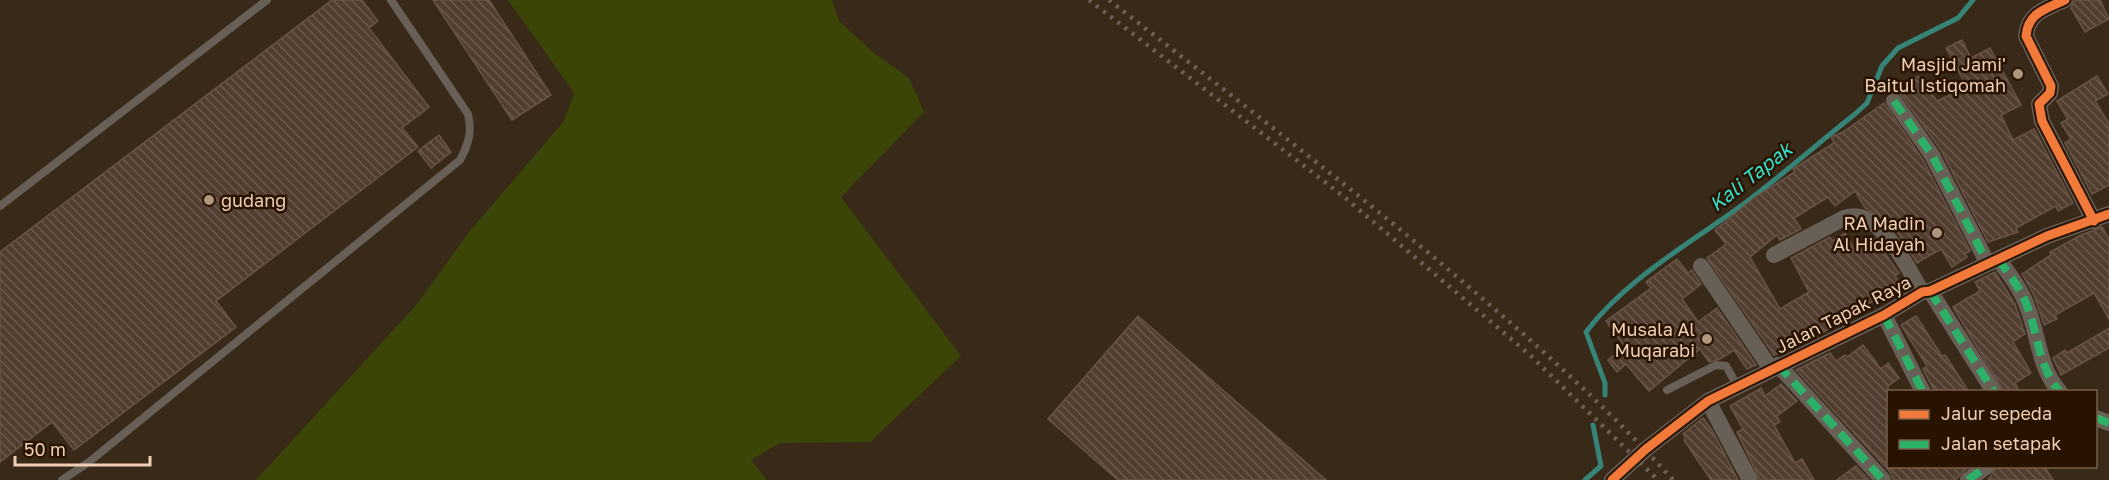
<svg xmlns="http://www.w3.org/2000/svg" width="2109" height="480" font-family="'Golos Text',sans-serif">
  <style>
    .grass { fill: #3a4507 }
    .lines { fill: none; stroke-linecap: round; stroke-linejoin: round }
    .stream { stroke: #368377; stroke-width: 5 }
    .building { fill: url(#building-back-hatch); stroke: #685447; stroke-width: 1.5 }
    .service { stroke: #685f56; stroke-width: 8 }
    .minor { stroke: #685f56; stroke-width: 16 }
    .rail { stroke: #6c6056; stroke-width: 4.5; stroke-dasharray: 3 6; stroke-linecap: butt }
    .quiet { stroke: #2db169; stroke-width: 8; stroke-dasharray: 15 8; stroke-linecap: butt }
    .cycleway-casing { stroke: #281300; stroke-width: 13 }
    .cycleway { stroke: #f17a3a; stroke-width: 9 }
    .poi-dot { fill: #af967f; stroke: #281300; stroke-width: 2 }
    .labels { text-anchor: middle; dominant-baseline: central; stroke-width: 5; stroke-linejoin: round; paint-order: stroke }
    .poi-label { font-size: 18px; fill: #efd0b6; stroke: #281300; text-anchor: end }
    .street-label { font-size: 18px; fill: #efd0b6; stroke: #281300 }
    .water-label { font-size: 20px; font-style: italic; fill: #34dec9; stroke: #281300 }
  </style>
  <defs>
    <pattern id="building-back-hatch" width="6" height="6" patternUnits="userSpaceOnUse" patternTransform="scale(1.5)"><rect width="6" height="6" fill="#523e30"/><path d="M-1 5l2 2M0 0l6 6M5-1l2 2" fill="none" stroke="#6b594c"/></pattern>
  </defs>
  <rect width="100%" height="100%" fill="#392919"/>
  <path class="grass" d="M508 0H832L839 21 874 53 909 78 924 112 841 197 961 356 870 442 780 443 751 460 767 480H256L417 304 469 232 564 121 574 93Z"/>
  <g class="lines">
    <g class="stream">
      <path d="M1605 395V383L1586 332C1626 279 1689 244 1741 206 1780 177 1817 144 1855 114L1867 103 1882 66 1898 48 1958 18 1973 0"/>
      <path d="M1585 480 1601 466 1593 425"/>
    </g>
  </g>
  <g class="building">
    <path d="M332 0H362L378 21 369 28 429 107 402 128 418 147 216 301 236 327 74 450 52 422 0 462V252Z"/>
    <path d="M433 0H489L551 95 512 120Z"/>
    <path d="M2075 0H2100L2109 19 2085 32 2071 8Z"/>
    <path d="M1962 40 1971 58 1990 48 2021 105 2001 115 2013 140 2034 129 2073 203 2058 211 2056 206 2016 228 2018 232 1988 242 1941 150 1899 92 1918 76 1937 101 1967 87 1946 48Z"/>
    <path d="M2097 76 2108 94 2095 101 2109 124V185L2092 194 2065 143 2071 139 2061 123 2068 119 2057 101Z"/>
    <path d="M1884 103 1923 160 1970 251 1965 254 1967 257 1952 267 1941 249 1917 263 1899 234 1887 221 1865 208 1855 191 1835 206 1828 197 1794 218 1801 229 1780 240 1777 235 1750 257 1780 309 1809 292 1791 258 1830 237 1832 241 1845 233 1854 249 1874 238 1899 273 1895 276 1903 288 1878 303 1876 299 1817 336 1774 355 1707 258 1726 244 1715 230 1755 197 1795 172 1793 169 1834 143 1831 137 1843 132Z"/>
    <path d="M439 135 451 152 431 168 418 151Z"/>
    <path d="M2102 227 2109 239V319L2094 293 2055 315 2057 319 2044 325 2034 295 2022 274 2051 255 2050 252 2081 235Z"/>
    <path d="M1677 259 1688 273 1692 270 1701 284 1682 299 1698 322 1717 308 1756 365 1747 369 1734 350 1720 359 1709 362 1700 349 1649 391 1626 364 1617 372 1608 360 1625 347 1606 321 1651 288 1646 282Z"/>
    <path d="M1995 272 2015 304 2025 334 2013 342 2031 373 2015 383 2020 392H2004L1953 307 1980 291 1975 282Z"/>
    <path d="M1138 316 1326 480H1118L1048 419Z"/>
    <path d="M1916 316 1942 356 1945 355 1969 392H1935L1923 369 1927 366 1901 325Z"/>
    <path d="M2109 328V348L2061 375 2053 358 2065 350 2067 353Z"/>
    <path d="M1863 345 1881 369 1888 363 1899 378 1888 386V466H1969L1955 480H1893L1891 473 1796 370 1830 353 1836 361 1845 355 1847 357Z"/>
    <path d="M1781 384 1797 401 1777 416 1780 422 1774 425 1795 463 1802 459 1814 480H1760L1737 432 1743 429 1730 406 1761 388 1765 396Z"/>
    <path d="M1703 418 1713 432 1738 480H1711L1684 440 1686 438 1683 434Z"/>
    <path d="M1856 466 1869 480H1837Z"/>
    <path d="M1997 466H2044L2053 480H1988Z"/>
  </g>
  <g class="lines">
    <g class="service">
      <path d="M0 206 267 0"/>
      <path d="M1667 390 1716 365 1726 366 1738 387"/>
      <path d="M62 480 89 462 460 160C469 143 472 132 468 114L391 0"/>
    </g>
    <g class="minor">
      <path d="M2065 0C2045 9 2028 13 2026 36L2051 86 2050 93 2039 104 2042 121 2094 221"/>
      <path d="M1894 101 1932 155 1987 262"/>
      <path d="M1774 255 1844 218C1880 205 1907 268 1922 292"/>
      <path d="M1998 259C2009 274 2021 289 2027 306 2039 336 2038 367 2060 392"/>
      <path d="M1701 266 1771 369"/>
      <path d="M1930 291 1994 392"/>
      <path d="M1884 315 1923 392"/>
      <path d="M1778 365 1883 480"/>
      <path d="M1708 401 1750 480"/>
      <path d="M2096 418 2109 423"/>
      <path d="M1612 480 1646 449 1708 401 1884 315 1922 292 1930 291 2047 236 2109 214"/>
      <path d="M1968 480 1987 466"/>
    </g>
    <g class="rail">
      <path d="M1089 0 1343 196 1531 356 1658 480"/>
      <path d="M1109 0C1219 86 1330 171 1437 260 1519 329 1601 400 1673 480"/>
    </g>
    <g class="quiet">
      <path d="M1894 101 1932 155 1987 262"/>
      <path d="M1998 259C2009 274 2021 289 2027 306 2039 336 2038 367 2060 392"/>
      <path d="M1930 291 1994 392"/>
      <path d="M1884 315 1923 392"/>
      <path d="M1778 365 1883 480"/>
      <path d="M2096 418 2109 423"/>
      <path d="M1968 480 1987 466"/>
    </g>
    <g class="cycleway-casing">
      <g id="cycleway">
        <path d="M2065 0C2045 9 2028 13 2026 36L2051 86 2050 93 2039 104 2042 121 2094 221"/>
        <path d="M1612 480 1646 449 1708 401 1884 315 1922 292 1930 291 2047 236 2109 214"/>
      </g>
    </g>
    <use href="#cycleway" class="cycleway"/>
  </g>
  <g class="poi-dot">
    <circle cx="2018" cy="74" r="6"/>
    <circle cx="209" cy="200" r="6"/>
    <circle cx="1937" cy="233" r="6"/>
    <circle cx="1707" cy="339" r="6"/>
  </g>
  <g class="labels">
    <g class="poi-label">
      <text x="2006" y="64">Masjid Jami'<tspan x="2006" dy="21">Baitul Istiqomah</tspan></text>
      <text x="221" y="200" text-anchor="start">gudang</text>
      <text x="1925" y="223">RA Madin<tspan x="1925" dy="21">Al Hidayah</tspan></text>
      <text x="1695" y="329">Musala Al<tspan x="1695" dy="21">Muqarabi</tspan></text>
    </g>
    <g class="street-label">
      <text transform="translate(1843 314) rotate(-27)">Jalan Tapak Raya</text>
    </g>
    <g class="water-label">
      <text transform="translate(1750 176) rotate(-38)">Kali Tapak</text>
    </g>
  </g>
  <rect x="1887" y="390" width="210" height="78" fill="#281300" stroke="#785f49" stroke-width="1.5"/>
  <rect x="1899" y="410" width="30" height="9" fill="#f17a3a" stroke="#785f49" stroke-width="1.5"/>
  <text x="1941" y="420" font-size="18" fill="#efd0b6">Jalur sepeda</text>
  <rect x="1899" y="440" width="30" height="9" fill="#2db169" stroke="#785f49" stroke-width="1.5"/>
  <text x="1941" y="450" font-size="18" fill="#efd0b6">Jalan setapak</text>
  <path d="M15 456v9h135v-9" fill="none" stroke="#efd0b6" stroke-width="3"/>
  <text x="24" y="456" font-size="18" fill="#efd0b6" stroke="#281300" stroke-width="4.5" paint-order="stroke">50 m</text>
</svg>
